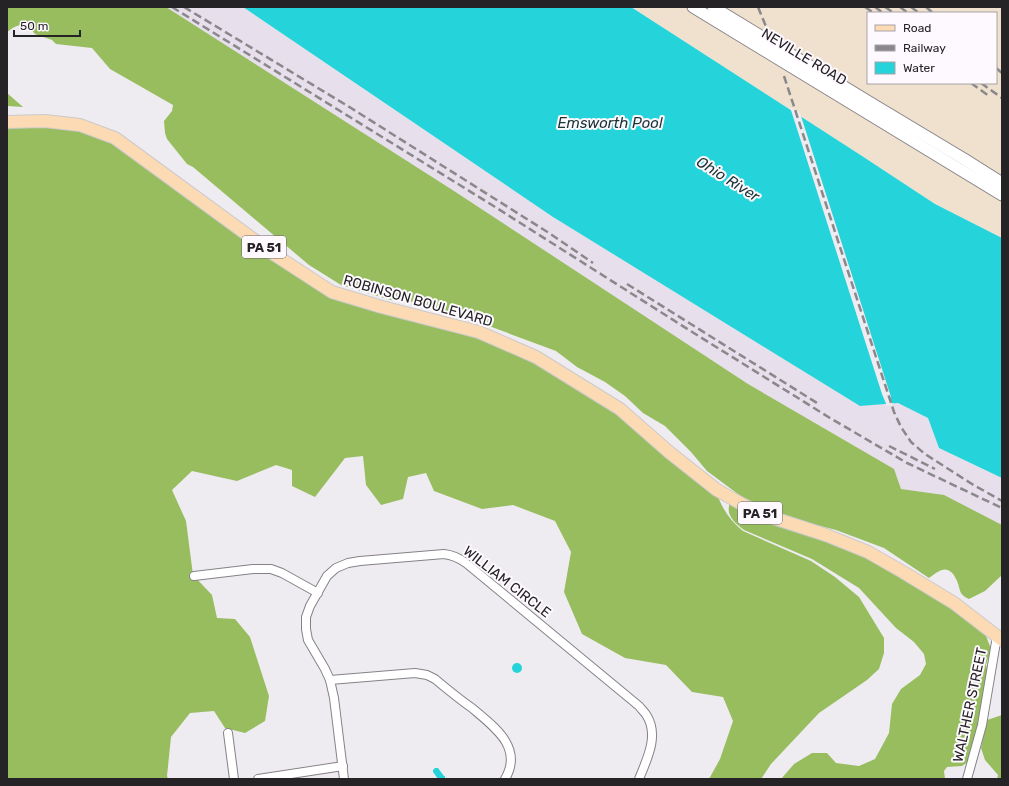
<svg xmlns="http://www.w3.org/2000/svg" width="1009" height="786" font-family="Rubik,sans-serif">
  <style>
    .built { fill: #e7dfeb }
    .industrial { fill: #efe1ce; fill-rule: evenodd }
    .forest { fill: #97bd5f }
    .water { fill: #25d4da }
    .pier { fill: #efecf1 }
    .lines { fill: none; stroke-linecap: round; stroke-linejoin: round }
    .street-casing { stroke: #858287; stroke-width: 10 }
    .secondary-casing { stroke: #858287; stroke-width: 13 }
    .primary-casing { stroke: #cbcacb; stroke-width: 14 }
    .street { stroke: #fff; stroke-width: 8 }
    .secondary { stroke: #fff; stroke-width: 11 }
    .primary { stroke: #fcdab4; stroke-width: 12 }
    .rail { stroke: #8a888b; stroke-width: 2.5; stroke-dasharray: 8 4; stroke-linecap: butt }
    .labels { text-anchor: middle; dominant-baseline: central; stroke-width: 4; stroke-linejoin: round; paint-order: stroke }
    .shield { fill: #fdf9fe; stroke: #666366; stroke-width: 1 }
    .shield-label { font-size: 13px; font-weight: bold; fill: #252325 }
    .street-label { font-size: 14px; fill: #252325; stroke: #fdf9fe }
    .water-label { font-size: 15px; font-style: italic; fill: #1a3435; stroke: #fdf9fe }
  </style>
  <rect width="100%" height="100%" fill="#efecf1"/>
  <path class="built" d="M103 7H243L553 217 860 406 898 403 928 418 939 448 1002 478V546L741 417Z"/>
  <g class="industrial">
    <path d="M631 7H693L1002 195V238L935 204 862 156Z"/>
    <path d="M713 7H1002V183ZM868 13H996V83H868Z"/>
  </g>
  <g class="forest">
    <path d="M7 7H166L454 191 748 384 894 469 901 489 944 495 1002 525V575L985 591 969 599C958 594 961 590 957 581 957 580 954 576 954 575 945 564 938 572 929 578L884 548 836 530 789 518 742 497 707 471 691 452 665 426 643 413 625 396 605 382 577 367 556 351 462 316 415 302 391 300 341 285 309 265 193 167 187 164 167 139 165 133 164 121 172 111 173 105 110 69 92 48 56 44 52 40 35 34 27 25C18 24 14 27 7 32Z"/>
    <path d="M7 93 23 107 7 106Z"/>
    <path d="M7 125 80 127 114 140 328 294 479 335 535 359 618 411 716 491C721 507 730 521 743 531L811 561 835 577 859 597 884 638V653L879 669 867 680 819 713 771 764 761 779H709L720 759 733 721 723 697 692 692 666 665 625 658 582 634 564 592 571 552 555 521 513 505 482 509 434 491 426 473 408 477 403 499 381 505 366 485 363 456 345 458 315 497 292 486V470L276 465 237 481 192 471 172 490 186 521 193 575 212 595 217 618 235 619 250 637 269 696 265 721 245 733 225 728 214 711 190 713 171 737 167 776 168 779H7Z"/>
    <path d="M730 503 867 553 983 628 991 649 986 665 989 677 972 759 962 766 947 767 944 771 945 779H781L794 764 812 753H827L836 763 859 766 875 759 889 733 892 704 901 689 920 675 926 664 924 654 914 642 896 628 859 588 812 559 744 530C735 523 725 515 730 503Z"/>
    <path d="M1002 715V779H997L998 775 985 760 981 748 987 720Z"/>
  </g>
  <g class="water">
    <path d="M243 7H631L862 156 935 204 1002 238V478L939 448 928 418 898 403 860 406 553 217Z"/>
    <circle cx="517" cy="668" r="5"/>
    <path d="M435 768H438L444 776H445V778L438 779 433 772V770Z"/>
  </g>
  <path class="pier" d="M790 107 800 113 891 397 890 398 893 405 887 406 882 394Z"/>
  <g class="lines">
    <g class="street-casing">
      <g id="street">
        <path d="M194 576 253 569H271L282 573 318 593"/>
        <path d="M330 680 415 673 427 675 435 679C447 689 459 699 472 708 493 726 524 747 505 779"/>
        <path d="M228 733 234 779"/>
        <path d="M258 779 343 766"/>
        <path d="M344 779 334 698 330 680 325 669 308 640 306 629V617L310 606 327 576 336 568 348 563 360 561 444 554C453 555 459 558 466 563L639 706C641 709 645 712 647 716 659 736 647 759 639 779"/>
        <path d="M967 779 982 725 997 636"/>
      </g>
    </g>
    <g class="secondary-casing">
      <g id="secondary">
        <path d="M693 7 1002 195"/>
        <path d="M713 7 874 105 964 159 1002 183"/>
      </g>
    </g>
    <g class="primary-casing">
      <path id="primary" d="M7 122 45 121 80 125 115 138 275 255 332 292 382 307 479 332 536 357 620 409 669 452 717 490 758 513 826 535 868 552 903 572 954 603 1002 640"/>
    </g>
    <use href="#street" class="street"/>
    <use href="#secondary" class="secondary"/>
    <use href="#primary" class="primary"/>
    <g class="rail">
      <path d="M172 7 492 205 689 330 830 418 907 463 1002 508"/>
      <path d="M184 7 351 108 549 233 593 263"/>
      <path d="M758 7 767 29"/>
      <path d="M865 7 874 13"/>
      <path d="M875 7 883 13"/>
      <path d="M885 7 894 13"/>
      <path d="M900 7 908 13"/>
      <path d="M911 7 919 13"/>
      <path d="M926 7 933 13"/>
      <path d="M996 68 1002 73"/>
      <path d="M784 76 894 412 901 427 911 442 925 454 972 484 1002 501"/>
      <path d="M971 83 989 96"/>
      <path d="M981 83 1002 98"/>
      <path d="M627 284 817 403"/>
      <path d="M889 446 935 469"/>
    </g>
  </g>
  <g class="labels">
    <g class="shield">
      <rect x="242" y="236" width="44" height="22" rx="3"/>
      <rect x="738" y="502" width="44" height="22" rx="3"/>
    </g>
    <g class="shield-label">
      <text x="264" y="247">PA 51</text>
      <text x="760" y="513">PA 51</text>
    </g>
    <g class="street-label">
      <text transform="translate(804 57) rotate(31)">NEVILLE ROAD</text>
      <text transform="translate(418 301) rotate(16)">ROBINSON BOULEVARD</text>
      <text transform="translate(507 582) rotate(38)">WILLIAM CIRCLE</text>
      <text transform="translate(970 705) rotate(-78)">WALTHER STREET</text>
    </g>
    <g class="water-label">
      <text x="610" y="123">Emsworth Pool</text>
      <text transform="translate(728 179) rotate(32)">Ohio River</text>
    </g>
  </g>
  <rect width="1009" height="786" fill="none" stroke="#252325" stroke-width="16"/>
  <rect x="867" y="12" width="130" height="72" fill="#fdf9fe" stroke="#a7a3a7"/>
  <rect x="875" y="25" width="20" height="6" fill="#fcdab4" stroke="#a7a3a7"/>
  <text x="903" y="32" font-size="12" fill="#252325">Road</text>
  <rect x="875" y="45" width="20" height="6" fill="#8a888b" stroke="#a7a3a7"/>
  <text x="903" y="52" font-size="12" fill="#252325">Railway</text>
  <rect x="875" y="62" width="20" height="12" fill="#25d4da" stroke="#a7a3a7"/>
  <text x="903" y="72" font-size="12" fill="#252325">Water</text>
  <path d="M14 30v6h66v-6" fill="none" stroke="#252325" stroke-width="2"/>
  <text x="20" y="30" font-size="12" fill="#252325" stroke="#fdf9fe" stroke-width="3" paint-order="stroke">50 m</text>
</svg>
